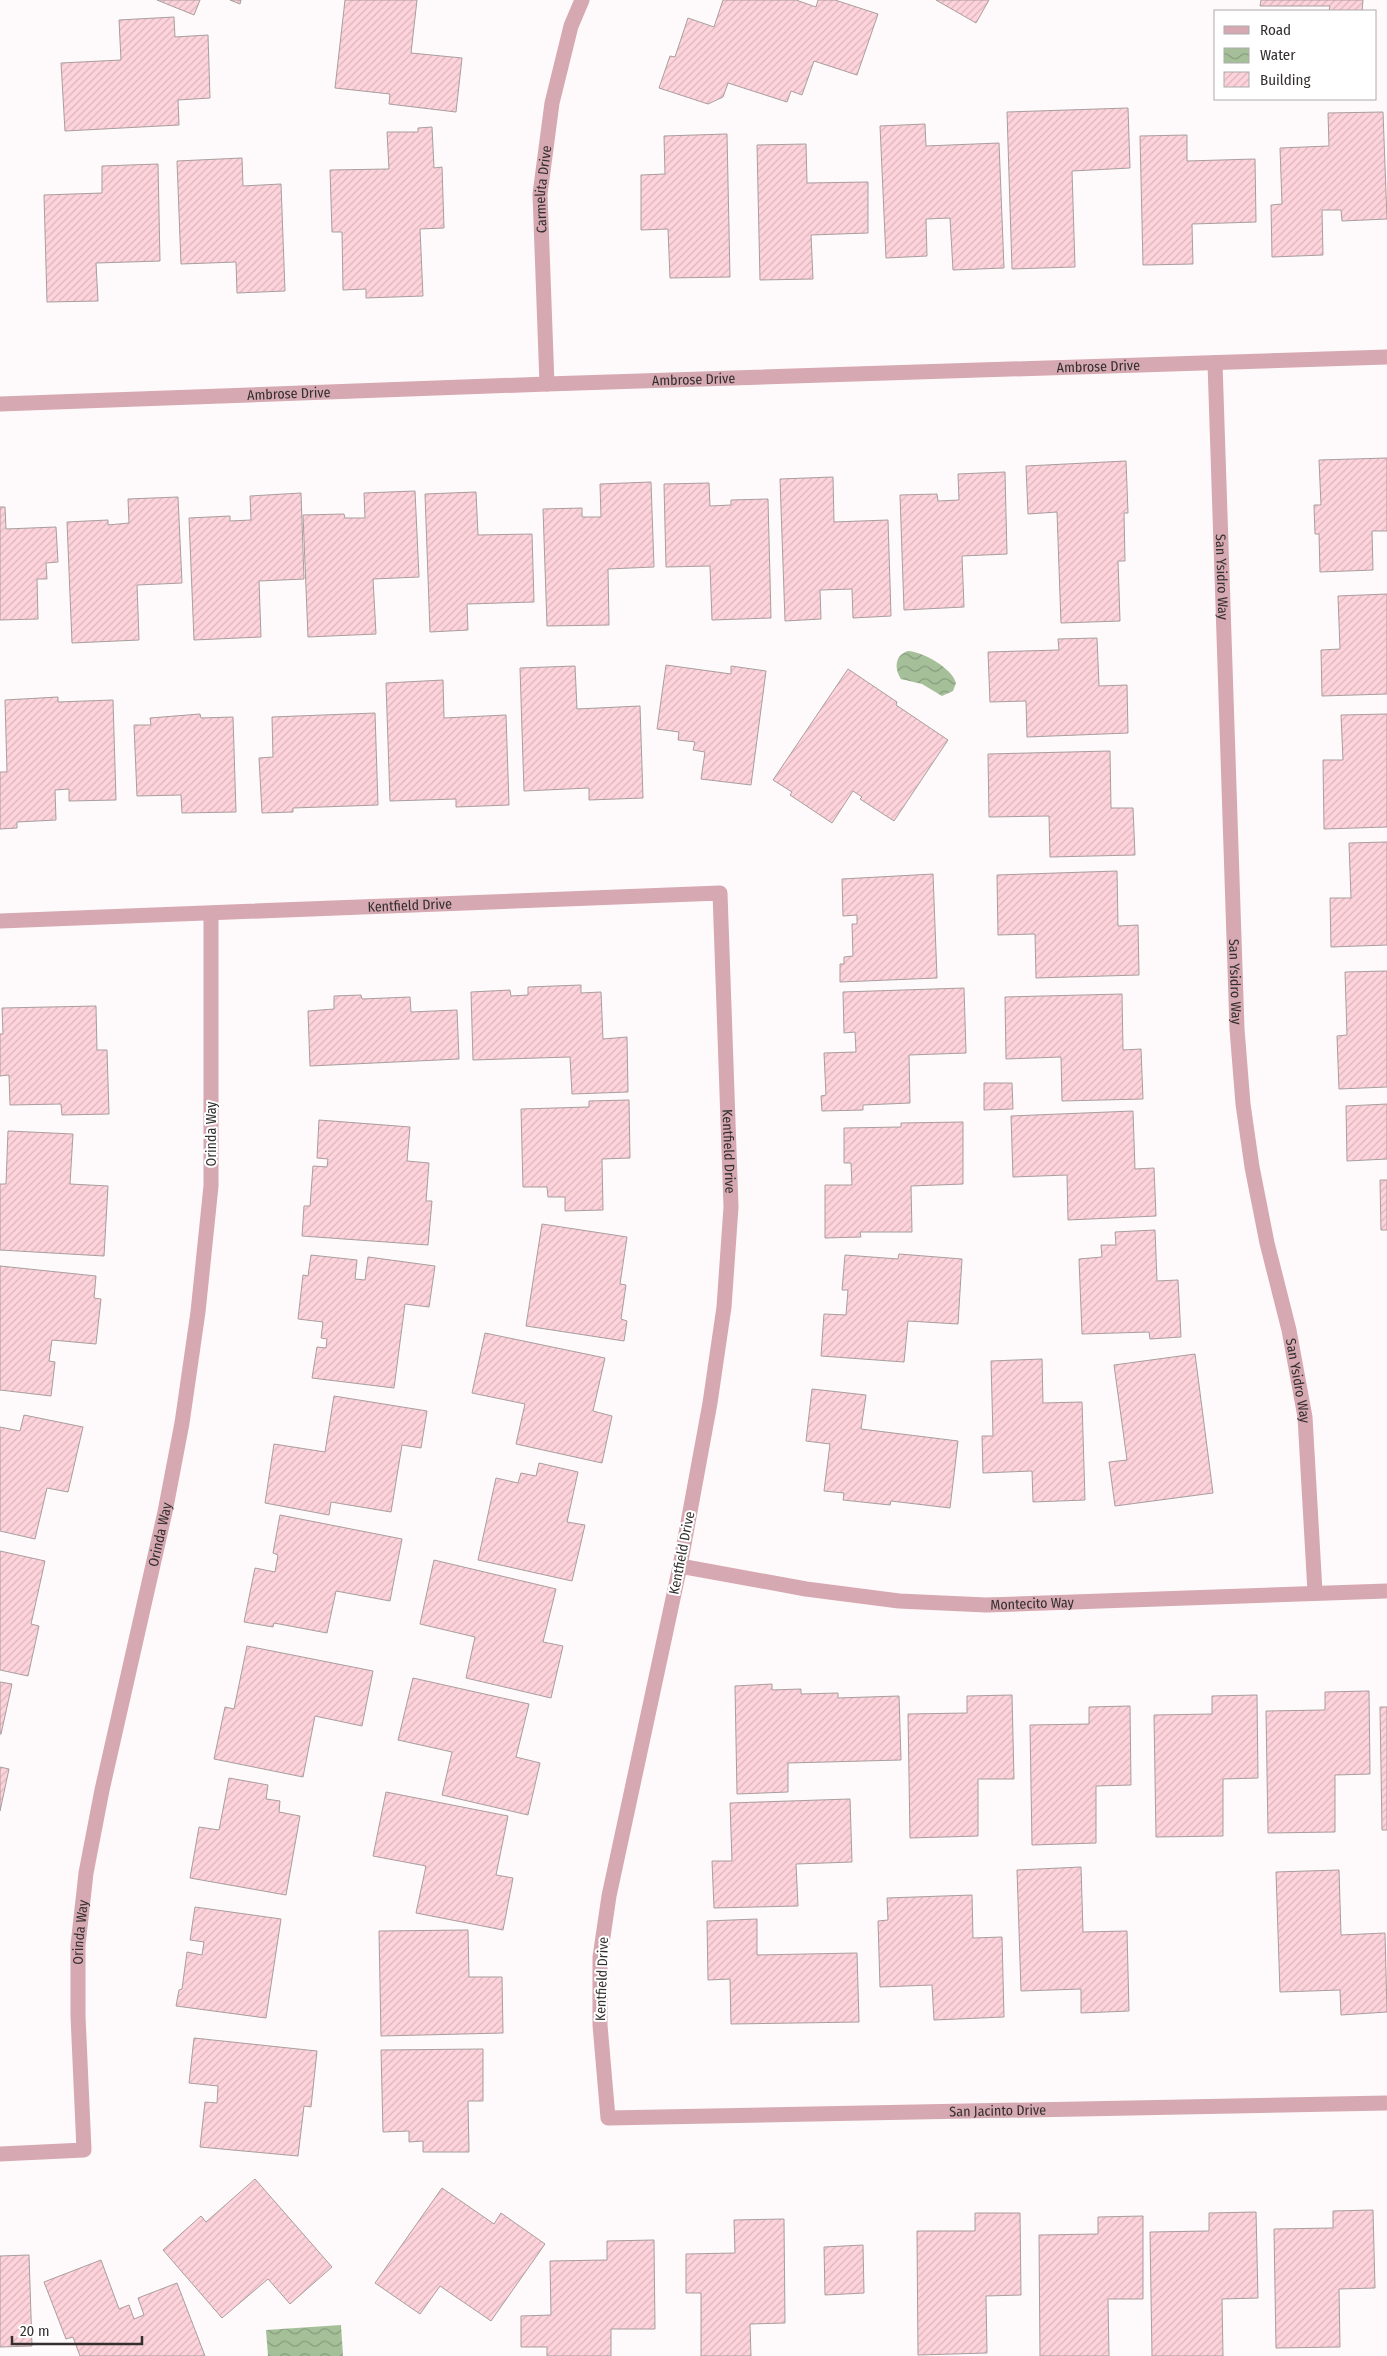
<svg xmlns="http://www.w3.org/2000/svg" width="1387" height="2356" font-family="'Fira Sans Condensed',sans-serif">
  <style>
    .water { fill: url(#water-waves) }
    .building { fill: url(#building-hatch); stroke: #a99e9f }
    .lines { fill: none; stroke-linecap: round; stroke-linejoin: round }
    .minor { stroke: #d6a8b1; stroke-width: 15 }
    .labels { text-anchor: middle; dominant-baseline: central; stroke-width: 4; stroke-linejoin: round; paint-order: stroke }
    .street-label { font-size: 14px; fill: #332f2f; stroke: #fff }
  </style>
  <defs>
    <pattern id="water-waves" width="16" height="10" patternUnits="userSpaceOnUse" patternTransform="scale(1.25)"><rect width="16" height="10" fill="#a5c099"/><path d="M0 5q4-4 8 0t8 0" fill="none" stroke="#879c7d"/></pattern>
    <pattern id="building-hatch" width="6" height="6" patternUnits="userSpaceOnUse" patternTransform="scale(1.25)"><rect width="6" height="6" fill="#fed3db"/><path d="M-1 1l2-2M0 6l6-6M5 7l2-2" fill="none" stroke="#dab5bc"/></pattern>
  </defs>
  <rect width="100%" height="100%" fill="#fef9fa"/>
  <g class="water">
    <path d="M908 651C923 652 952 668 956 683L953 691 942 696 922 684 901 679C894 668 895 655 908 651Z"/>
    <path d="M341 2325 343 2356H268L266 2330Z"/>
  </g>
  <g class="building">
    <path d="M157 0H200L194 15Z"/>
    <path d="M230 0H241L240 4Z"/>
    <path d="M345 0H417L411 53 462 58 456 112 389 104 390 94 335 88Z"/>
    <path d="M723 0H796L816 7 818 0H835L878 14 857 75 814 61 802 95 791 91 787 102 728 83 723 97 708 104 659 88 670 56 675 57 688 18 714 27Z"/>
    <path d="M936 0H989L976 23Z"/>
    <path d="M1261 0H1363L1362 11H1329L1330 6H1260Z"/>
    <path d="M174 17 175 37 208 35 210 98 178 100 179 125 65 131 61 63 121 60 119 20Z"/>
    <path d="M1128 108 1130 168 1072 171 1075 267 1012 269 1007 112Z"/>
    <path d="M1383 112 1387 219 1342 221 1341 210H1322L1323 255 1272 257 1271 205 1282 204 1280 148 1329 146 1328 113Z"/>
    <path d="M925 124 926 146 999 143 1004 268 953 270 950 218 926 219 927 256 886 258 880 126Z"/>
    <path d="M432 127 434 168 442 167 444 228 420 229 423 296 366 298V289L343 290 342 232H332L330 170 389 169 387 132H418V128Z"/>
    <path d="M727 134 730 277 670 278 668 229 641 230V175L665 174 664 136Z"/>
    <path d="M1187 135V161L1255 159 1256 222 1192 224 1193 264 1143 265 1140 136Z"/>
    <path d="M806 144 807 183 868 182V233L811 235 813 279 760 280 757 145Z"/>
    <path d="M242 158 243 186 281 184 285 291 237 293 236 262 181 264 177 161Z"/>
    <path d="M158 164 160 261 96 263 98 301 47 302 44 195 102 193V166Z"/>
    <path d="M1387 458V531H1372L1373 570 1320 572 1319 534H1315L1314 505H1321L1319 460Z"/>
    <path d="M1126 461 1128 513H1124L1125 561H1118L1120 621 1061 623 1057 512 1028 514 1026 466Z"/>
    <path d="M1005 472 1007 554 962 556 964 607 904 610 900 495 937 494 938 501 959 500 958 474Z"/>
    <path d="M833 477 834 522 888 520 891 616 853 618 852 589 820 590 821 619 785 621 780 479Z"/>
    <path d="M651 482 654 567 608 569 609 625 547 626 543 509 582 508V517H601L600 484Z"/>
    <path d="M709 483 710 506 731 505V500L768 499 771 618 712 620 710 566 666 567 664 484Z"/>
    <path d="M415 491 419 577 373 579 376 634 308 637 303 515 344 514 345 518H365L364 493Z"/>
    <path d="M476 492 478 535 532 534 534 602 467 604 468 630 430 632 425 494Z"/>
    <path d="M301 493 304 579 259 581 261 637 194 640 189 518 230 516V521L251 520 250 496Z"/>
    <path d="M178 497 182 583 137 585 139 640 72 643 67 522 108 520V525L129 523 128 499Z"/>
    <path d="M0 507H5L6 529 56 527 58 562 46 563 47 579H37L38 619 0 620Z"/>
    <path d="M1387 594V694L1322 696 1321 650 1340 649 1338 596Z"/>
    <path d="M1097 638 1099 686 1127 685 1128 733 1027 737 1026 701 990 702 988 652 1059 650 1058 639Z"/>
    <path d="M666 665 731 674V666L766 671 751 785 701 779 705 752 693 750 695 742 678 740 679 732 657 729Z"/>
    <path d="M575 666 577 709 640 706 643 798 589 800V788L524 791 520 668Z"/>
    <path d="M848 669 897 702 896 705 948 740 894 821 860 799 862 797 853 791 832 823 790 795 792 792 773 780Z"/>
    <path d="M443 680 444 718 506 715 509 805 456 807V799L390 801 386 683Z"/>
    <path d="M58 697V702L113 700 116 800 69 801V789L55 790 56 820 17 822V828L0 829V772H7L5 700Z"/>
    <path d="M375 713 378 805 293 808V812L262 813 259 758 273 757 272 717Z"/>
    <path d="M200 714 201 718 233 717 236 812 182 813 181 795 137 796 134 725H151L150 718Z"/>
    <path d="M1387 714V827L1324 829 1323 760H1343L1341 715Z"/>
    <path d="M1110 751 1111 808H1133L1135 855 1050 857 1049 816 989 817 988 754Z"/>
    <path d="M1387 842V945L1331 947 1330 898H1351L1349 843Z"/>
    <path d="M1117 871 1118 926 1138 925 1139 975 1036 978 1035 934 998 935 997 875Z"/>
    <path d="M933 874 937 978 840 982V964H844V957L853 956 852 924H857V915L843 916 842 879Z"/>
    <path d="M1387 971V1087L1339 1089 1337 1036 1347 1035 1345 972Z"/>
    <path d="M581 985V993L601 992 603 1039 627 1037 628 1092 572 1094 570 1057 473 1060 471 992 510 990 511 996 528 995V987Z"/>
    <path d="M964 988 966 1053 909 1055 910 1103 863 1105V1110L822 1111 821 1096 826 1095 824 1053 856 1052 855 1032 844 1033 843 992Z"/>
    <path d="M1122 994 1123 1050 1141 1049 1143 1099 1062 1101 1061 1057 1006 1059 1005 997Z"/>
    <path d="M361 995 362 999 410 997 411 1012 457 1010 459 1059 310 1066 308 1011 334 1009V996Z"/>
    <path d="M96 1006 97 1050H107L109 1114 62 1115 61 1104 10 1105 9 1075 0 1076V1034H3L2 1008Z"/>
    <path d="M984 1083H1012L1013 1109 984 1110Z"/>
    <path d="M629 1100 630 1158 602 1159 603 1210 565 1211V1197H548L547 1187H523L521 1109 589 1107V1101Z"/>
    <path d="M1387 1104V1159L1347 1161 1346 1106Z"/>
    <path d="M1133 1111 1135 1169 1154 1168 1156 1216 1068 1220 1067 1175 1013 1177 1011 1116Z"/>
    <path d="M319 1120 410 1127 407 1161 429 1163 426 1201H432L428 1245 302 1236 304 1206H310L313 1166 327 1167 328 1159 317 1158Z"/>
    <path d="M963 1122V1184L911 1186 912 1232H860L861 1237 825 1238V1185H852L851 1163H844V1128L901 1127V1123Z"/>
    <path d="M8 1131 73 1134 70 1184 108 1186 104 1256 0 1250V1184H6Z"/>
    <path d="M1380 1180H1387V1230H1381Z"/>
    <path d="M542 1224 627 1237 620 1284 626 1285 621 1319 627 1321 624 1341 526 1326Z"/>
    <path d="M1155 1230 1157 1281 1178 1280 1181 1337 1150 1339 1149 1332 1082 1334 1079 1259 1102 1257 1101 1245H1116L1115 1232Z"/>
    <path d="M899 1254 962 1259 958 1324 908 1321 904 1362 821 1356 824 1314 846 1315 848 1290H842L845 1255 898 1259Z"/>
    <path d="M311 1255 357 1260 355 1279 365 1280 368 1257 435 1266 429 1307 405 1304 394 1388 312 1378 317 1347 326 1348 327 1339 321 1338 323 1322 298 1319 303 1275 308 1276Z"/>
    <path d="M0 1266 96 1276 94 1298 101 1299 96 1344 52 1340 49 1361 55 1362 51 1396 0 1390Z"/>
    <path d="M485 1333 605 1358 593 1411 612 1416 602 1463 516 1444 525 1404 472 1393Z"/>
    <path d="M1195 1354 1213 1493 1115 1506 1109 1462 1127 1460 1114 1365Z"/>
    <path d="M1042 1359 1043 1403 1082 1402 1085 1500 1033 1502 1032 1471 983 1473 982 1436H993L991 1361Z"/>
    <path d="M812 1389 866 1395 861 1429 958 1441 950 1508 891 1501 890 1505 843 1500 844 1493 824 1491 830 1444 806 1441Z"/>
    <path d="M334 1396 427 1411 421 1448 402 1445 391 1512 331 1502 329 1515 265 1503 274 1444 325 1452Z"/>
    <path d="M24 1415 83 1427 68 1492 47 1488 35 1539 0 1531V1427L20 1431Z"/>
    <path d="M539 1463 578 1472 567 1522 585 1525 572 1581 478 1560 496 1478 518 1483 521 1473 536 1476Z"/>
    <path d="M280 1515 402 1539 390 1601 336 1591 327 1633 274 1623 273 1627 244 1622 255 1568 275 1572 278 1555 273 1553Z"/>
    <path d="M0 1551 45 1561 31 1624 39 1626 28 1676 0 1670Z"/>
    <path d="M434 1560 556 1589 543 1642 563 1646 551 1698 466 1678 475 1637 420 1624Z"/>
    <path d="M247 1646 373 1671 362 1726 315 1716 303 1777 214 1759 225 1707 234 1709Z"/>
    <path d="M413 1678 529 1704 516 1757 540 1763 528 1815 442 1795 452 1752 398 1740Z"/>
    <path d="M0 1682 12 1684 1 1734H0Z"/>
    <path d="M772 1684V1690L801 1689V1694L838 1693V1698L899 1696 901 1760 788 1763V1792L737 1794 735 1686Z"/>
    <path d="M1369 1691 1370 1774 1335 1775V1832L1268 1833 1266 1711 1325 1710V1692Z"/>
    <path d="M1012 1695 1014 1779H978V1836L910 1838 908 1714 967 1713V1696Z"/>
    <path d="M1257 1695 1258 1778 1223 1779V1836L1156 1837 1154 1715 1212 1714V1696Z"/>
    <path d="M1130 1706 1131 1785 1096 1786V1843L1032 1845 1030 1725 1089 1724V1707Z"/>
    <path d="M1380 1707H1387V1830H1382Z"/>
    <path d="M0 1767 9 1769 0 1811Z"/>
    <path d="M229 1778 268 1785 266 1799 280 1801 279 1812 300 1816 286 1895 190 1878 199 1827 219 1830Z"/>
    <path d="M386 1792 508 1816 496 1875 513 1878 503 1930 416 1913 426 1866 373 1856Z"/>
    <path d="M850 1799 852 1862 796 1864 798 1906 714 1908 712 1861H732L730 1803Z"/>
    <path d="M1081 1867 1083 1932 1127 1931 1129 2011 1081 2013V1989L1021 1991 1017 1870Z"/>
    <path d="M1339 1870 1341 1935 1385 1933 1387 2012 1341 2015 1340 1990 1280 1992 1276 1872Z"/>
    <path d="M972 1895 973 1938 1002 1937 1004 2017 934 2020 932 1985 880 1987 878 1921 888 1920 887 1898Z"/>
    <path d="M195 1907 281 1919 266 2018 176 2006 179 1990 182 1989 187 1952 202 1955 204 1942 190 1940Z"/>
    <path d="M757 1919V1955L857 1953 859 2022 731 2024 730 1979 708 1980 707 1921Z"/>
    <path d="M468 1930 469 1977H502L503 2033 381 2036 379 1931Z"/>
    <path d="M194 2038 317 2051 311 2107 304 2106 298 2156 200 2147 205 2102 217 2103 218 2086 189 2083Z"/>
    <path d="M483 2049V2101H468L469 2152H423V2141L409 2142V2131L383 2132 381 2050Z"/>
    <path d="M255 2179 332 2267 290 2304 268 2279 222 2318 163 2250 201 2216 206 2222Z"/>
    <path d="M442 2188 494 2224 501 2213 545 2244 491 2321 440 2286 420 2314 375 2283Z"/>
    <path d="M1373 2210 1375 2288 1339 2289 1340 2347 1276 2348 1274 2229 1333 2228V2211Z"/>
    <path d="M1256 2212 1258 2298 1222 2299 1223 2356H1152L1150 2232 1209 2231V2213Z"/>
    <path d="M975 2213H1020L1021 2295 986 2296 987 2353 918 2355 917 2231H975Z"/>
    <path d="M1143 2216V2299H1108L1109 2356H1040L1039 2235 1098 2234V2217Z"/>
    <path d="M784 2219 785 2323 750 2324 751 2356H701V2293H686V2254L735 2253 734 2220Z"/>
    <path d="M654 2240 655 2329H611V2356H547V2347H521V2316L551 2315 550 2261 607 2260V2241Z"/>
    <path d="M863 2245 864 2293 825 2295 824 2247Z"/>
    <path d="M29 2255 32 2346 0 2347V2256Z"/>
    <path d="M101 2260 119 2309 129 2305 134 2319 144 2315 138 2298 177 2283 205 2356H80L73 2337 66 2339 44 2282Z"/>
  </g>
  <g class="lines">
    <g class="minor">
      <path id="s1" d="M1215 363 1237 1029 1243 1104 1252 1167 1267 1243 1289 1330 1305 1417 1315 1592"/>
      <path id="s2" d="M547 384 540 194 552 103 571 26 582 0"/>
      <path id="s3" d="M0 404 547 384 1387 357"/>
      <path id="s4" d="M0 921 720 893 731 1207 724 1307 710 1403 680 1566 609 1896 600 1957V2025L608 2118 1387 2103"/>
      <path id="s5" d="M680 1566 806 1589 899 1601 986 1605 1387 1591"/>
      <path id="s6" d="M0 2154 84 2150 78 2016V1945L86 1873 102 1790 165 1512 182 1423 198 1312 211 1186V915"/>
    </g>
  </g>
  <g class="labels">
    <g class="street-label">
      <text stroke="none"><textPath href="#s2" startOffset="195">Carmelita Drive</textPath></text>
      <text stroke="none"><textPath href="#s3" startOffset="1099">Ambrose Drive</textPath></text>
      <text stroke="none"><textPath href="#s3" startOffset="694">Ambrose Drive</textPath></text>
      <text stroke="none"><textPath href="#s3" startOffset="289">Ambrose Drive</textPath></text>
      <text stroke="none"><textPath href="#s1" startOffset="214">San Ysidro Way</textPath></text>
      <text stroke="none"><textPath href="#s4" startOffset="410">Kentfield Drive</textPath></text>
      <text stroke="none"><textPath href="#s1" startOffset="619">San Ysidro Way</textPath></text>
      <text transform="translate(211 1134) rotate(-90)">Orinda Way</text>
      <text stroke="none"><textPath href="#s4" startOffset="979">Kentfield Drive</textPath></text>
      <text stroke="none"><textPath href="#s1" startOffset="1024">San Ysidro Way</textPath></text>
      <text stroke="none"><textPath href="#s6" startOffset="708">Orinda Way</textPath></text>
      <text transform="translate(682 1553) rotate(-79)">Kentfield Drive</text>
      <text stroke="none"><textPath href="#s5" startOffset="355">Montecito Way</textPath></text>
      <text stroke="none"><textPath href="#s6" startOffset="302">Orinda Way</textPath></text>
      <text transform="translate(602 1979) rotate(-88)">Kentfield Drive</text>
      <text stroke="none"><textPath href="#s4" startOffset="2348">San Jacinto Drive</textPath></text>
    </g>
  </g>
  <rect x="1214" y="10" width="162" height="90" fill="#ffffff" stroke="#adacac"/>
  <rect x="1224" y="26" width="25" height="8" fill="#d6a8b1" stroke="#adacac"/>
  <text x="1260" y="35" font-size="15" fill="#332f2f">Road</text>
  <rect x="1224" y="48" width="25" height="15" fill="url(#water-waves)" stroke="#adacac"/>
  <text x="1260" y="60" font-size="15" fill="#332f2f">Water</text>
  <rect x="1224" y="72" width="25" height="15" fill="url(#building-hatch)" stroke="#adacac"/>
  <text x="1260" y="85" font-size="15" fill="#332f2f">Building</text>
  <path d="M12 2336v8h130v-8" fill="none" stroke="#332f2f" stroke-width="2.5"/>
  <text x="20" y="2336" font-size="15" fill="#332f2f" stroke="#ffffff" stroke-width="4" paint-order="stroke">20 m</text>
</svg>
